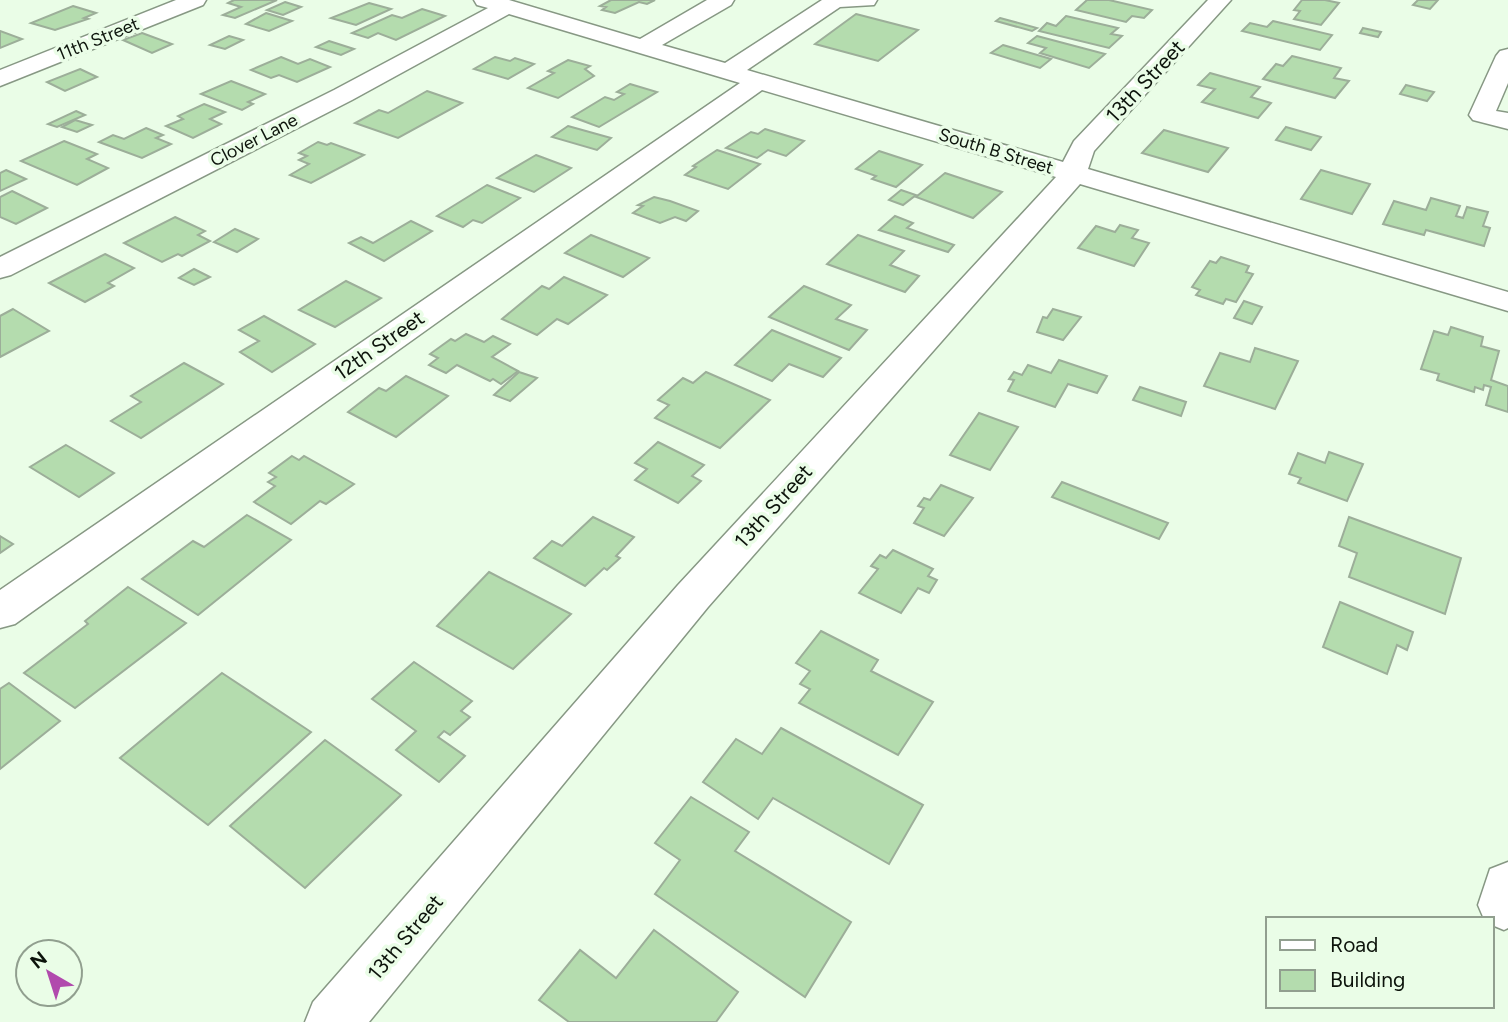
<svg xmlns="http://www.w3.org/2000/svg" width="1508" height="1022" font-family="Figtree,sans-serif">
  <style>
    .building { fill: #b4dcae; stroke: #9cae99; stroke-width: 2 }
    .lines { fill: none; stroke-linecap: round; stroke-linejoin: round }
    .minor-casing { stroke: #879884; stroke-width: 3 }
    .minor { fill: #fff; fill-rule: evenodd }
    .labels { text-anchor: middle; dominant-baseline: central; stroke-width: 7; stroke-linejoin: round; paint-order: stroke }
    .far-street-label { font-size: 18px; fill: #0c130b; stroke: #eafde7 }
    .street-label { font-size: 21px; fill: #0c130b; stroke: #eafde7 }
  </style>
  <rect width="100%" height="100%" fill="#eafde7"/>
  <g class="building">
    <path d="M234 0H277L235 18 223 15 241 7 228 3Z"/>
    <path d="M611 0H655L647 4 639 2 615 13 602 10 606 7 600 6Z"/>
    <path d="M1087 0H1109L1152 10 1144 18 1132 16 1126 22 1076 10Z"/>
    <path d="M1302 0H1325L1339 3 1321 25 1294 19 1300 11 1294 10Z"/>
    <path d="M1418 0H1438L1430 9 1413 5Z"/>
    <path d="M285 2 301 7 283 15 267 10Z"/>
    <path d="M369 3 391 9 356 25 331 18Z"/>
    <path d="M73 6 96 13 84 18 88 19 55 30 31 23Z"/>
    <path d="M422 9 445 16 396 40 378 33 368 38 352 33 392 15 402 18Z"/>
    <path d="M266 13 292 21 269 31 246 24Z"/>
    <path d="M856 14 918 30 878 61 815 44Z"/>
    <path d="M1066 16 1118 28 1111 34 1122 36 1109 48 1039 31 1047 23 1056 26Z"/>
    <path d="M1000 18 1037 28 1032 31 996 21Z"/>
    <path d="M1273 21 1332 35 1320 50 1242 31 1250 23 1267 27Z"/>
    <path d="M1363 28 1381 32 1378 37 1360 33Z"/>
    <path d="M0 31 22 39 0 48Z"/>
    <path d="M142 33 172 44 152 53 123 40Z"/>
    <path d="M229 36 243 40 225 49 210 45Z"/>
    <path d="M1037 36 1105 54 1089 68 1040 53 1046 48 1028 43Z"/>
    <path d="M329 41 354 49 341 55 316 47Z"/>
    <path d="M1003 45 1051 59 1040 68 991 53Z"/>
    <path d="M1292 56 1341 68 1334 78 1349 81 1335 98 1263 79 1276 64 1283 66Z"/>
    <path d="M281 57 298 64 310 59 330 67 297 82 279 75 271 78 251 70Z"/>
    <path d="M495 57 510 61 515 58 534 64 508 79 474 69Z"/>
    <path d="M568 60 590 66 585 69 594 76 558 98 528 88 554 73 548 71Z"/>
    <path d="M80 69 97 77 65 91 47 82Z"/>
    <path d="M1210 73 1260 87 1251 97 1271 103 1258 118 1202 102 1215 89 1198 85Z"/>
    <path d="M231 81 265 94 248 102 253 104 242 110 201 94Z"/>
    <path d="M630 84 657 92 599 127 572 117 605 97 614 100 624 94 617 92Z"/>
    <path d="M1406 85 1434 92 1427 101 1400 94Z"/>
    <path d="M427 91 462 103 398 138 355 123 379 110 388 113Z"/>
    <path d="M204 104 225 112 210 119 221 124 193 138 166 126 183 119 178 116Z"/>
    <path d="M76 111 85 115 57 127 48 124Z"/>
    <path d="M75 120 92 125 77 132 62 127Z"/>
    <path d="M568 126 611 138 597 150 552 137Z"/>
    <path d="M1286 127 1321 137 1311 150 1276 140Z"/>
    <path d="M146 128 163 135 156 138 171 144 142 158 99 142 113 135 124 139Z"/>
    <path d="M765 129 804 141 786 156 768 150 757 158 726 148 751 132 758 134Z"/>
    <path d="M1164 130 1228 148 1208 172 1142 153Z"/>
    <path d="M64 141 97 154 87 159 108 168 77 185 21 161Z"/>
    <path d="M318 142 327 145 331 143 364 155 311 183 290 175 309 164 299 160 307 156 299 153Z"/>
    <path d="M717 150 760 164 728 189 685 175 696 167 693 166Z"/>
    <path d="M879 151 922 165 896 187 872 179 876 176 856 169Z"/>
    <path d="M536 155 571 168 534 192 497 178Z"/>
    <path d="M6 170 26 179 0 191V173Z"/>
    <path d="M1321 170 1370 184 1352 214 1301 199Z"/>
    <path d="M945 173 1002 192 973 218 916 197Z"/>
    <path d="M487 185 520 198 482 223 473 220 463 227 437 216Z"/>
    <path d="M901 190 916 195 903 205 889 200Z"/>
    <path d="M12 191 47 208 16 224 0 217V197Z"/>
    <path d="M654 197 670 201 698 211 686 221 675 217 660 223 633 213 643 206 638 205Z"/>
    <path d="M1431 198 1460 206 1456 216 1463 218 1467 207 1488 212 1483 226 1490 228 1484 246 1426 230 1424 235 1383 224 1394 201 1426 210Z"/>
    <path d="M895 216 913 223 907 228 954 245 948 252 879 230Z"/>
    <path d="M175 217 205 231 198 235 210 241 182 256 178 254 162 262 124 243Z"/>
    <path d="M411 221 432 231 384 261 349 243 361 237 373 243Z"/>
    <path d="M1120 225 1138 230 1132 238 1149 243 1134 266 1078 248 1096 226 1115 232Z"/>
    <path d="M235 229 258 239 237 252 214 242Z"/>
    <path d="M591 235 649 258 623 277 565 253Z"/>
    <path d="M858 235 904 251 890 265 919 276 905 292 827 264Z"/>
    <path d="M105 254 134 268 108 283 114 286 85 302 49 283Z"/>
    <path d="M1221 257 1249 266 1246 272 1253 274 1236 302 1226 299 1223 304 1196 295 1200 290 1192 287 1210 261 1216 263Z"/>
    <path d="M194 269 210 277 194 285 179 278Z"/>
    <path d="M564 277 607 295 568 324 557 319 537 335 502 319 542 286 549 289Z"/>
    <path d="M346 281 381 298 335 327 299 310Z"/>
    <path d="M804 286 851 305 836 319 867 330 849 350 769 317Z"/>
    <path d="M1244 301 1262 307 1252 324 1234 318Z"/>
    <path d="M13 309 49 331 0 357V316Z"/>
    <path d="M1053 309 1081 317 1063 340 1037 332 1043 317 1047 318Z"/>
    <path d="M264 316 315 344 272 372 240 352 259 341 239 330Z"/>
    <path d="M1451 327 1483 337 1481 346 1499 351 1491 380 1508 386V412L1486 405 1491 387 1484 385 1483 390 1475 387 1474 392 1437 380 1439 374 1421 369 1434 331 1448 335Z"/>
    <path d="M772 330 841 358 823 377 789 364 772 381 735 365Z"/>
    <path d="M466 334 484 342 493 336 510 344 492 357 518 371 501 384 493 379 490 381 457 365 446 373 429 365 438 358 430 354 451 339 455 341Z"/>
    <path d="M1255 348 1298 361 1275 409 1204 386 1220 353 1250 362Z"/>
    <path d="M1059 360 1107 376 1097 393 1068 384 1055 407 1008 391 1014 380 1009 379 1014 372 1022 375 1028 365 1051 373Z"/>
    <path d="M184 363 223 384 141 438 111 421 141 402 131 396Z"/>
    <path d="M519 372 537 378 510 401 494 395Z"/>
    <path d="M706 372 770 400 720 448 655 418 669 405 658 400 683 378 693 383Z"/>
    <path d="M406 376 448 396 396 437 348 412 379 388 386 391Z"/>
    <path d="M1140 387 1186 402 1181 416 1133 400Z"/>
    <path d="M979 413 1018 427 990 470 950 455Z"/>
    <path d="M658 442 704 465 692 476 701 481 678 503 635 480 647 469 635 463Z"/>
    <path d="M66 445 114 473 79 497 30 467Z"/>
    <path d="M1329 452 1363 464 1347 501 1298 483 1301 478 1289 474 1298 453 1325 463Z"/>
    <path d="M292 456 299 460 304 456 354 484 326 504 320 501 291 524 254 502 275 486 268 482 276 477 269 473Z"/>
    <path d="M1062 482 1168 523 1159 539 1052 497Z"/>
    <path d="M941 485 973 498 944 536 914 523 924 508 918 506 924 498 930 500Z"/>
    <path d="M247 515 291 540 198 615 142 579 193 541 204 547Z"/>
    <path d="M593 517 634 537 616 556 620 558 607 570 604 568 585 586 534 558 552 541 562 546Z"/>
    <path d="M1349 517 1461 558 1445 614 1349 577 1357 553 1339 546Z"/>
    <path d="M0 536 13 544 0 553Z"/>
    <path d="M893 550 933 569 928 576 937 580 929 593 918 588 901 613 859 593 878 569 871 566 880 555 886 558Z"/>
    <path d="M489 572 571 614 513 669 437 626Z"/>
    <path d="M128 587 186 623 75 708 24 673 88 624 85 621Z"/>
    <path d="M1340 602 1413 632 1407 650 1397 645 1387 674 1323 647Z"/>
    <path d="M821 631 878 660 871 671 933 702 898 755 799 703 810 689 800 684 810 671 796 663Z"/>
    <path d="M414 662 472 701 461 711 470 717 450 735 444 731 438 737 465 756 439 782 396 750 416 731 372 699Z"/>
    <path d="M222 673 311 732 208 825 120 758Z"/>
    <path d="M9 683 60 721 0 769V689Z"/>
    <path d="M781 728 923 805 889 864 773 798 758 819 703 782 736 739 762 754Z"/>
    <path d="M325 740 401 795 305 888 230 826Z"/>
    <path d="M691 797 749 832 735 851 851 922 805 997 655 894 680 860 655 843Z"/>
    <path d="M654 930 738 992 716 1022H569L539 1000 580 950 616 978Z"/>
  </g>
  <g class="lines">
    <g class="minor-casing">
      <g id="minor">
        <path d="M176 0H206L203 5 0 86V70Z"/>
        <path d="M474 0H509L640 39 707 0H734L731 5 662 45 725 63 822 0H877L874 5 840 7 747 70 1063 162 1074 141 1208 0H1231L1094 151 1088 169 1508 292V311L1080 184 708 607 369 1022H305L313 1002 678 585 1056 177 762 90 15 624 0 628V590L740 83 509 14 352 100 11 275 0 278V257L334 90 488 8 477 5Z"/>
        <path d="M1508 49V83L1496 111 1508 113V129L1473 120 1469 115 1496 56 1500 51Z"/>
        <path d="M1508 862V928L1504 930 1492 925V919H1484L1478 905 1490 869Z"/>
      </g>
    </g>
    <use href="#minor" class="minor"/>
  </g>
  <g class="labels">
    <g class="far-street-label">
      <text transform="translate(98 39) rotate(-22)">11th Street</text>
      <text transform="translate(254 140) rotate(-27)">Clover Lane</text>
      <text transform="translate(996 151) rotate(17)">South B Street</text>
    </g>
    <g class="street-label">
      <text transform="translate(1145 81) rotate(-47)">13th Street</text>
      <text transform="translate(379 345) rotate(-35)">12th Street</text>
      <text transform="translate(773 506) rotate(-48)">13th Street</text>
      <text transform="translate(405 937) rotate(-50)">13th Street</text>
    </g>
  </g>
  <rect x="1266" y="917" width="228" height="91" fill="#eafde7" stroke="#919f8f" stroke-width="2"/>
  <rect x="1280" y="940" width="35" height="10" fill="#ffffff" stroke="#919f8f" stroke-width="2"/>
  <text x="1330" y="952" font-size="21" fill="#0c130b">Road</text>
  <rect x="1280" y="970" width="35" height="21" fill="#b4dcae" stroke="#919f8f" stroke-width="2"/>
  <text x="1330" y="987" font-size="21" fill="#0c130b">Building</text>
  <g transform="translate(49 973) rotate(321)"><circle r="33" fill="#eafde7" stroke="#919f8f" stroke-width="2"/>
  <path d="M0-5L12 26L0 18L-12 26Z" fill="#b14aad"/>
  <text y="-10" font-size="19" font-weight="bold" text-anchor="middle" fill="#0c130b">N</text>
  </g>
</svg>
